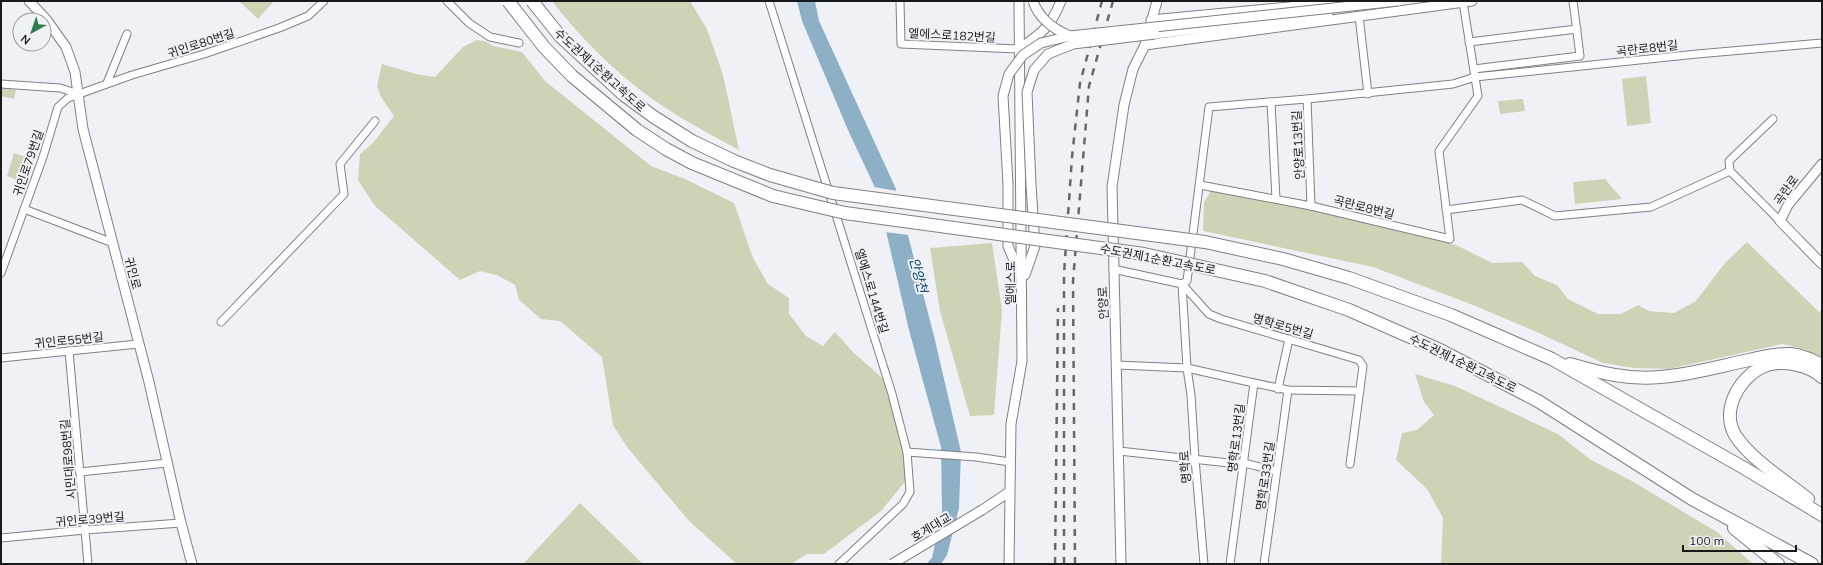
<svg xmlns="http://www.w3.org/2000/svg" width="1823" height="565" font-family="Mulish,'Noto Sans KR',sans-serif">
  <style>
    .green { fill: #cfd3b5 }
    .water { fill: #8eb0c7 }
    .pier { fill: #f0f1f7 }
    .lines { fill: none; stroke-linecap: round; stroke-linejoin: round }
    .street-casing { stroke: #7f8085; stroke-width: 9 }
    .secondary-casing { stroke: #7f8085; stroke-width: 11 }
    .highway-casing { stroke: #7f8085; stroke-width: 14 }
    .street { stroke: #fff; stroke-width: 7 }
    .secondary { stroke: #fff; stroke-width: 9 }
    .highway { stroke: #fff; stroke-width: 12 }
    .rail { stroke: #67676b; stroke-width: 2.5; stroke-dasharray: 7 7; stroke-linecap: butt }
    .secondary-bridge-casing { stroke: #7f8085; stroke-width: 11; stroke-linecap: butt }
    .highway-bridge-casing { stroke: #7f8085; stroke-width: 14; stroke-linecap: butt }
    .secondary-bridge { stroke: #fff; stroke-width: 9 }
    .highway-bridge { stroke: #fff; stroke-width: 12 }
    .labels { text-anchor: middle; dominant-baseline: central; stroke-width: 4; stroke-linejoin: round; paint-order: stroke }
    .street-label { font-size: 12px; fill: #19191b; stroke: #f0f1f7 }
    .water-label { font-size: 13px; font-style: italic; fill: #034363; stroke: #f0f1f7 }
  </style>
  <rect width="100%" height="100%" fill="#f0f1f7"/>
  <g class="green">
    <path d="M239 1H274L258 19Z"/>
    <path d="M552 1H690L707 29 723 75 739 150C702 130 662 109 630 82 601 58 575 31 552 1Z"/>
    <path d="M477 40 485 41 493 46 522 52 545 81 651 166 685 179 734 203 753 258 768 284 789 298V314L806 336 823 346 835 332 853 352 889 384 913 472 881 511 824 554H807L791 564H737L689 521 627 447 613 425 602 357 560 321 541 319 519 300 515 285 497 275 480 271 460 280 375 206 358 180 360 154 372 144 394 116 381 97 377 86 382 64 416 74 435 77 463 47Z"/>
    <path d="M1646 76 1651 123 1627 126 1622 79Z"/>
    <path d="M1 87 16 90 14 99 1 96Z"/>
    <path d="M1523 99 1525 111 1500 114 1498 101Z"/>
    <path d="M14 153 34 160 26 183 7 176Z"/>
    <path d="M1605 179 1622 199 1575 204 1573 182Z"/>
    <path d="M1211 191 1315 210 1394 230 1456 245 1492 263 1522 262 1535 276 1557 285 1568 299 1598 314H1621L1638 305 1649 311 1674 313 1696 301 1724 264 1747 242 1819 312 1822 309V357L1804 349 1782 344 1669 369 1634 368 1603 363 1539 333 1473 305 1373 267 1203 231 1204 202Z"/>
    <path d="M992 243 1002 310 994 415 970 416 940 311 930 248Z"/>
    <path d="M1415 374 1455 386 1558 434 1591 460 1630 480 1717 532 1753 564H1441L1443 518 1427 489 1396 460 1402 433 1417 430 1434 415 1424 402Z"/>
    <path d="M580 503 643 564H523Z"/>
  </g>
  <path class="water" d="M797 1H815L819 21 896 189 934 336 961 452 959 508 947 555 941 564H926L932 558 942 512 941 447 909 330 877 192 848 130 802 21Z"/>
  <path class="pier" d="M873 187 898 191 910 235 884 232Z"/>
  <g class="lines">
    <g class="street-casing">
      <g id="street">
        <path d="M447 1 469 23 490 37 519 43"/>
        <path d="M769 1 892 394 907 452 910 492 903 504 839 564"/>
        <path d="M900 1 901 44 1019 49"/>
        <path d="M1359 16 1368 94"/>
        <path d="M1469 42 1577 29"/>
        <path d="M1474 69 1580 56 1573 1"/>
        <path d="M107 83 127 34"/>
        <path d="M1 84 60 88 79 94"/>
        <path d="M1307 99 1453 84 1475 77 1697 54 1822 43"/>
        <path d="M1271 102 1276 199"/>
        <path d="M1730 171 1729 161 1773 119"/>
        <path d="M1200 185 1311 206 1450 239 1439 151 1478 96 1463 2"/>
        <path d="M24 209 113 243"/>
        <path d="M1446 210 1522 200 1555 216 1651 207 1730 171 1780 221"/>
        <path d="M1113 269 1182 284 1187 281 1209 107 1307 99 1311 206"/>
        <path d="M1 273 43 157 58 107 68 98 132 75 204 54 279 28 308 16 324 1"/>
        <path d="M1182 284 1209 314 1221 319 1359 360 1363 366 1350 464"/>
        <path d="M1182 284 1187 368 1191 395 1195 459 1204 564"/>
        <path d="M221 322 344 194 340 164 375 121"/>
        <path d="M69 351 88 564"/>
        <path d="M1 358 138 344"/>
        <path d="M1117 365 1187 368 1254 383 1230 564"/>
        <path d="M1254 383 1288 390 1360 391"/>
        <path d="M1278 389 1289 339"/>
        <path d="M1119 451 1229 463H1244L1276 471"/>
        <path d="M907 452 976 457 1010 462"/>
        <path d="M80 472 167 463"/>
        <path d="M1 538 85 530 181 523"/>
        <path d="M1264 564 1288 390"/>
      </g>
    </g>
    <g class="secondary-casing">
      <g id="secondary">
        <path d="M29 1 46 19 66 47 75 72 83 129 149 382 181 523 192 564"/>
        <path d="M1151 20 1351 1"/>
        <path d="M1155 34 1328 14"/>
        <path d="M1145 45 1472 1"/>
        <path d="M1019 49C1042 33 1050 28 1061 1"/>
        <path d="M1822 164 1788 205 1780 221 1822 264"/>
        <path d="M1008 184V246L1021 277"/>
        <path d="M1025 275 1035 246 1031 185"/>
        <path d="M982 510 1009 492"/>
        <path d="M1009 564 1011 424 1022 361 1019 1"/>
        <path d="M1121 564 1112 187 1124 105 1133 69 1145 45 1157 1"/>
      </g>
    </g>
    <g class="highway-casing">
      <g id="highway">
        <path d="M1552 359 1744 468 1822 515"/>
        <path d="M1570 364C1600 373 1629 380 1660 377 1690 375 1720 366 1749 360 1763 357 1777 353 1791 354 1802 355 1812 360 1822 365"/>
        <path d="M1538 401 1692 499 1812 564"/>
        <path d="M1808 499C1786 481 1750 459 1735 435 1720 409 1741 374 1767 365 1784 360 1809 365 1822 377"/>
        <path d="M1734 528 1778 564"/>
      </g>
    </g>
    <use href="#street" class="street"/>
    <use href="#secondary" class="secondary"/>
    <use href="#highway" class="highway"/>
    <g class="rail">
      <path d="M1055 564 1058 308"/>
      <path d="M1064 564V274L1072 157 1080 83 1102 1"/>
      <path d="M1075 564 1073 281 1089 86 1113 1"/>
    </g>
    <g class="secondary-bridge-casing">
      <g id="secondary-bridge">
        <path d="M1033 1C1039 19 1053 29 1070 36"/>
        <path d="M1008 184 1003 96 1009 74 1023 55 1041 43 1070 36 1398 1"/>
        <path d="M1031 185 1027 92 1034 70 1048 54 1073 44 1155 34"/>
        <path d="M892 564 982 510"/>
      </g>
    </g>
    <g class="highway-bridge-casing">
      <g id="highway-bridge">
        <path d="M508 1 544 47 572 76 637 130 666 149 692 163 773 196 845 213 1144 254 1265 281 1349 310 1440 350 1538 401"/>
        <path d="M532 1 560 36 624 95 654 117 692 141 734 161 770 175 833 193 1205 242 1283 259 1349 278 1451 315 1552 359"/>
      </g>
    </g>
    <use href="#secondary-bridge" class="secondary-bridge"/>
    <use href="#highway-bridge" class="highway-bridge"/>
  </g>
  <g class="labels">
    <g class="street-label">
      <text transform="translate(952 35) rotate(3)">엘에스로182번길</text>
      <text transform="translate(201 43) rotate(-18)">귀인로80번길</text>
      <text transform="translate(1647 48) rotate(-6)">곡란로8번길</text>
      <text transform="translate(600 70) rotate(42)">수도권제1순환고속도로</text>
      <text transform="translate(1298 145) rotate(-93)">안양로13번길</text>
      <text transform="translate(28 163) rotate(-71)">귀인로79번길</text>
      <text transform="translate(1786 190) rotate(-55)">곡란로</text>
      <text transform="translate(1364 207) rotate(14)">곡란로8번길</text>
      <text transform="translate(1158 259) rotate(11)">수도권제1순환고속도로</text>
      <text transform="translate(133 273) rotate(75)">귀인로</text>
      <text transform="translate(1010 283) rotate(-90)">엘에스로</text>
      <text transform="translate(872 291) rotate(73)">엘에스로144번길</text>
      <text transform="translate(1103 303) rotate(-93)">안양로</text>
      <text transform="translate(1283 326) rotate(16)">명학로5번길</text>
      <text transform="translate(69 340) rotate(-6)">귀인로55번길</text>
      <text transform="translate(1463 363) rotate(26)">수도권제1순환고속도로</text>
      <text transform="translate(1236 438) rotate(-83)">명학로13번길</text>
      <text transform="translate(68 459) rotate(-95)">시민대로98번길</text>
      <text transform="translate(1185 467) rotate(-94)">명학로</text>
      <text transform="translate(1265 476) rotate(-82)">명학로33번길</text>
      <text transform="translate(90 519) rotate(-5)">귀인로39번길</text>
      <text transform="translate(931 527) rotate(-31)">호계대교</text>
    </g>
    <g class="water-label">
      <text transform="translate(919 275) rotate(75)">안양천</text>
    </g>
  </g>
  <rect width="1823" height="565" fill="none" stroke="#19191b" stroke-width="4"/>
  <g transform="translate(32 32) rotate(220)"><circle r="19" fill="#f0f1f7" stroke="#9a9b9f"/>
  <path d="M0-3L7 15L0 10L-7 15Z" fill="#2f7d4c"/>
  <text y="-6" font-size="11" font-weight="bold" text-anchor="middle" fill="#19191b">N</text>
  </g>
  <path d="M1683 545v6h113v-6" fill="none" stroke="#19191b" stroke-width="2"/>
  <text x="1689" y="545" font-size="12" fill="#19191b" stroke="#f0f1f7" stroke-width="3" paint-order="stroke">100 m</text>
</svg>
